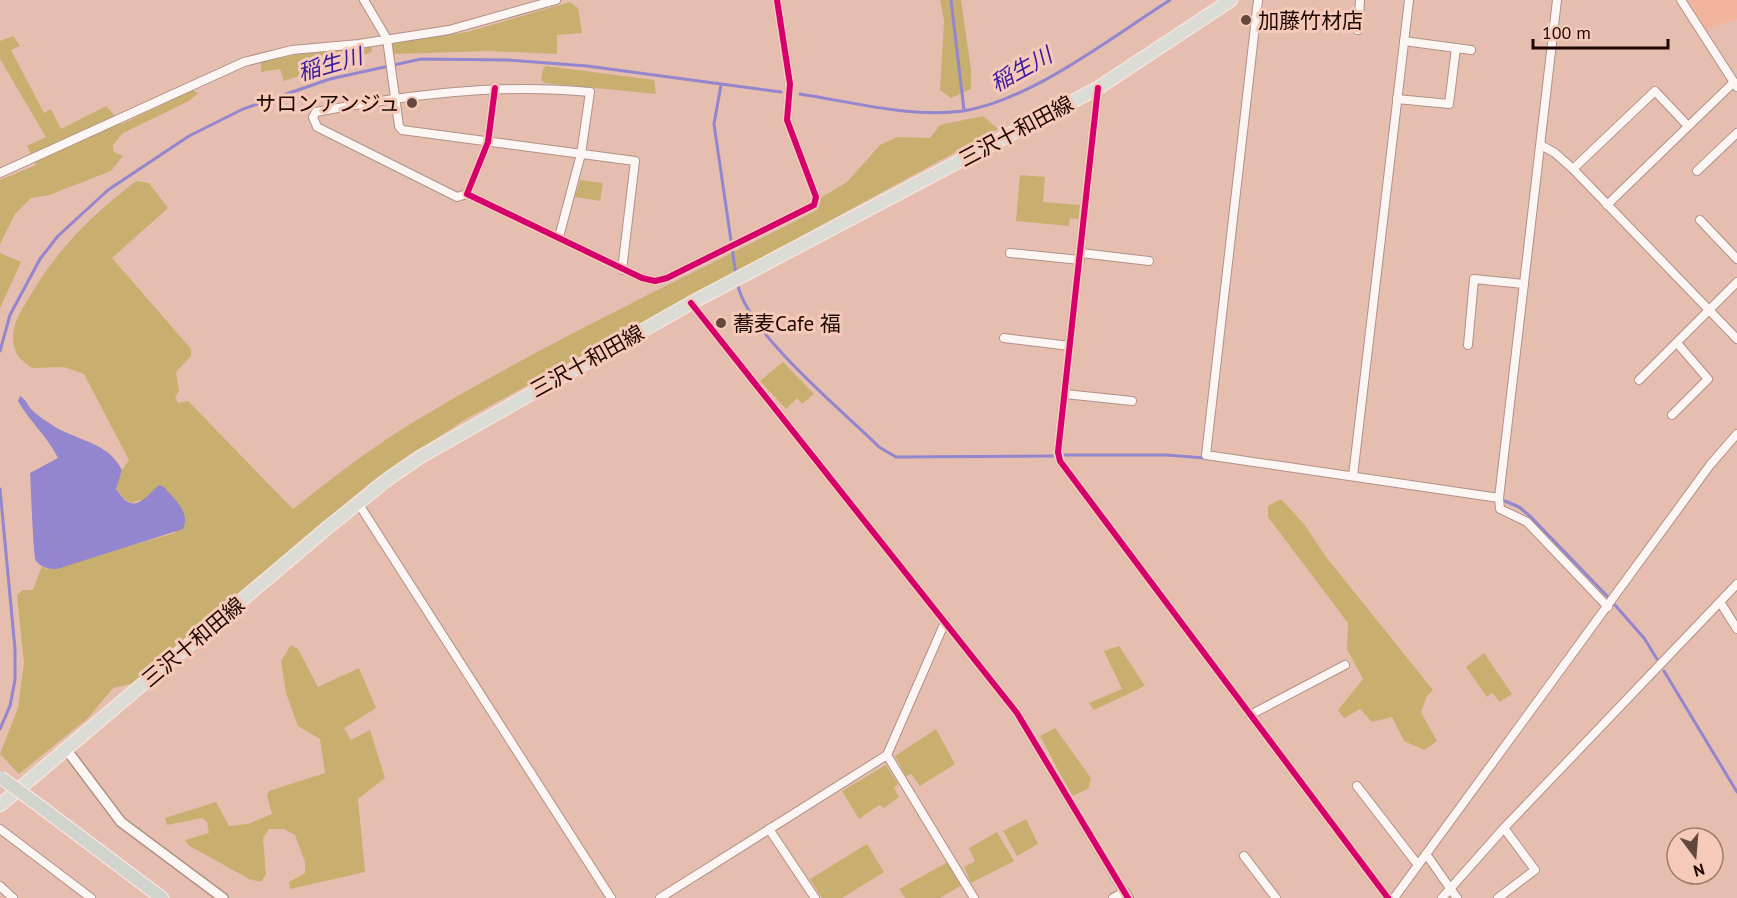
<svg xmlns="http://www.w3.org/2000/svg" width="1737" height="898" font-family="'PT Sans','Noto Sans JP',sans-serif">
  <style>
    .built { fill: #f2b49c }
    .green { fill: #c8af6f }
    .water { fill: #9385ce }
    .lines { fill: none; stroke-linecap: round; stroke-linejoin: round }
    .stream { stroke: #9385ce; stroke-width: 3 }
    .minor-casing { stroke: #b09186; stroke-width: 10 }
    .tertiary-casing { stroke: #b09186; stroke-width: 12 }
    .primary-casing { stroke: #f4e2db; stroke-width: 15 }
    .trunk-casing { stroke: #f4e2db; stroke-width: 15 }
    .minor { stroke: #fbf5f3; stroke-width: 8 }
    .tertiary { stroke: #fbf5f3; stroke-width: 9 }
    .primary { stroke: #dbdcd6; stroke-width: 12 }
    .trunk { stroke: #d0d4cc; stroke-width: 12 }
    .trunk-bridge-casing { stroke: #f4e2db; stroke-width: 15; stroke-linecap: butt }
    .trunk-bridge { stroke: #d0d4cc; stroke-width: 12 }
    .cycleway-casing { stroke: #f6cab9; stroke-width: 10 }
    .cycleway { stroke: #d6006c; stroke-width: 6 }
    .poi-dot { fill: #64473e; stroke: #f6cab9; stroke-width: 2 }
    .labels { text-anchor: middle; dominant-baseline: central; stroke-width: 6; stroke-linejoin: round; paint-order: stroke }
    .poi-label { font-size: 21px; fill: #1e0701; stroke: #f6cab9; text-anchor: start }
    .street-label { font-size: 21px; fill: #1e0701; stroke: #f6cab9 }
    .water-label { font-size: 22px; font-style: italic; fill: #3a1aa2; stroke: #f6cab9 }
  </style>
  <rect width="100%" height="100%" fill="#e6beaf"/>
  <path class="built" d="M1687 0H1737V18L1706 30Z"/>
  <g class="green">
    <path d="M940 0H961L971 70V89L951 98 940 90 944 21Z"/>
    <path d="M570 2 578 8 582 33 557 35V54L490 51 394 54 392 43 467 32Z"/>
    <path d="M13 36 20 46 11 50 44 113 51 109 61 129 106 106 122 124 192 90 198 93 189 101 123 133 113 145 114 152 123 156 111 171 49 195 31 198 15 214 0 244V180L36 165 27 146 46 137 0 59V41Z"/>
    <path d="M371 45 372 52 284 81 280 69 261 72V62L299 54Z"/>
    <path d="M546 66 654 80 656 94 545 83 541 80 543 69Z"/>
    <path d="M983 116 998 129 466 419 376 478 131 684 113 688 88 718 19 774 0 754 18 708 24 663 17 595 23 590H33L42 566 46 569 175 533 154 490 148 498 131 503 122 497 116 488 122 470 129 460 84 374 64 367 32 368C27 364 18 358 16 352 7 331 20 313 30 296 58 248 93 214 136 181L149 183 168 208 112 258 191 349V356L176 372 179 391 175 397 178 403 188 401 293 509C330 480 367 451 407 426 538 346 680 280 817 210L822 197 847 182 880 145 897 137 930 138 940 125Z"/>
    <path d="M1020 175 1045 177 1043 202 1080 205 1079 219 1070 218 1069 226 1016 221Z"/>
    <path d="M580 180 603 183 600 201 575 197Z"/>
    <path d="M0 253 21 262 0 308Z"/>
    <path d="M783 362 814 394 802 404 797 398 786 409 760 381Z"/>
    <path d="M1281 499 1304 524 1326 557 1433 690 1427 696 1421 712 1437 741 1424 750 1404 741 1392 717 1372 722 1360 709 1344 718 1338 710 1363 679 1347 649 1348 623 1268 517V506Z"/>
    <path d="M291 645 298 649 318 687 359 668 376 708 344 728 351 740 370 730 385 778 358 799 365 872 290 889 289 882 305 873V862L295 835 284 829H269L263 838 266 874 261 882 249 879 188 845 185 840 209 833 207 822 202 818 167 825 165 818 216 802 229 826 248 824 272 814 267 796 269 791 325 773 320 739 298 726 286 693 281 661Z"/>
    <path d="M1119 646 1145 686 1094 710 1089 703 1122 689 1104 651Z"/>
    <path d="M1484 653 1512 694 1500 702 1492 693 1487 697 1466 667Z"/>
    <path d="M1055 728 1091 778 1088 789 1072 796 1040 736Z"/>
    <path d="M936 729 955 764 920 786 911 774 906 776 895 756Z"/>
    <path d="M886 765 898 784 894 788 899 797 884 808 879 805 859 819 842 791Z"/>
    <path d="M1026 819 1038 844 1017 856 1003 831Z"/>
    <path d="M997 832 1014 861 971 883 964 867 975 861 969 848Z"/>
    <path d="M867 844 884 872 842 898H822L810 879Z"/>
    <path d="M948 862 962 885 940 898H905L899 889Z"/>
  </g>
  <path class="water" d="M20 396C27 400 27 405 32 410 38 416 48 422 55 427 79 441 109 443 122 470L116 489C133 515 142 501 159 485L164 487C174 499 191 512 183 529L57 569C49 569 42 568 36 561 33 557 31 485 30 473L58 458C47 436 30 422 18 401Z"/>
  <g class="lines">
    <g class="stream">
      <path d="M951 0 964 110"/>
      <path d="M721 85 714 124 736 275"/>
      <path d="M800 94C852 102 910 118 963 111 1030 101 1112 37 1170 0"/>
      <path d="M737 281C744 331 842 410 879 447L896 457 1053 456"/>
      <path d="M0 351 10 315 40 259 58 236 108 190 189 136 243 109 330 79 421 59 507 60 587 66 781 92"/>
      <path d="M1065 455H1167L1204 458"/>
      <path d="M0 489 15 649V680L10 706 0 729"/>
      <path d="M1505 501 1519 507 1530 516 1609 598"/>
      <path d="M1615 605 1644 638 1657 659"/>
      <path d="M1664 671 1737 792"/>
    </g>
    <g class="minor-casing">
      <g id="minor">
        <path d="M364 0 387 39 399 126 402 130 635 161 622 270"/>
        <path d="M1258 0 1206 455 1499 498"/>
        <path d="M1557 0 1499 498 1500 509 1527 522 1608 607"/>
        <path d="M1681 0 1737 87"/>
        <path d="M1358 30 1360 0"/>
        <path d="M1404 41 1471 50"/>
        <path d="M495 88 488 142 467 194 642 278 655 281 667 278 814 205 816 197 787 120 790 84 777 0"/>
        <path d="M1098 88 1058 452 1060 461 1388 898"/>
        <path d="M1397 99 1449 104 1456 48"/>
        <path d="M1541 145 1555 153 1573 169 1737 339"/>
        <path d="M1573 169 1655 91 1687 125"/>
        <path d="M1697 171 1737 133"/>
        <path d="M0 173 244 62 292 50 359 44 449 30 556 0"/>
        <path d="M467 194 457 197 317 127 313 117 316 112C407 95 496 83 590 92L581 154 559 237"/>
        <path d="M1607 205 1734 82"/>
        <path d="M1700 220 1737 259"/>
        <path d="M1010 253 1080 260"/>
        <path d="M1081 253 1149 261"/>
        <path d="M691 303 1017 713 1124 892 1113 898"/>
        <path d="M1004 338 1070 346"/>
        <path d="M1468 345 1474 279 1524 284"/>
        <path d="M1639 380 1737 282"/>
        <path d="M1065 394 1132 401"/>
        <path d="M1672 415 1708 379 1677 343"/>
        <path d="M1353 476 1409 0"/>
        <path d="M358 503 611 898"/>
        <path d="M1720 602 1737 629"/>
        <path d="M1250 715 1345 665"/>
        <path d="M887 755 974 898"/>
        <path d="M1357 786 1418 865"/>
        <path d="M0 829 91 898"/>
        <path d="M769 829 815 898"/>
        <path d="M1426 854 1457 898"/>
        <path d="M1244 856 1276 898"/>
        <path d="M0 886 13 898"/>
        <path d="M660 898 887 755 945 622"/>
        <path d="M1394 898 1710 465 1737 434"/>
        <path d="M1442 898 1504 828 1737 584"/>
        <path d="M1498 898 1535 870 1504 828"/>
      </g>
    </g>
    <g class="tertiary-casing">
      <g id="tertiary">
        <path d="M66 749 121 822 223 898"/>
        <path d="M1124 892 1128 898"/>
      </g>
    </g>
    <g class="primary-casing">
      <path id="primary" d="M0 805 327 528 388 479 420 457 691 303 1098 88 1231 0"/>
    </g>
    <g class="trunk-casing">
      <path id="trunk" d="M41 807 162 898"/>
    </g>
    <use href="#minor" class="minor"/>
    <use href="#tertiary" class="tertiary"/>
    <use href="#primary" class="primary"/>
    <use href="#trunk" class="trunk"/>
    <g class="trunk-bridge-casing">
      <path id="trunk-bridge" d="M0 777 41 807"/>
    </g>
    <use href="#trunk-bridge" class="trunk-bridge"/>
    <g class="cycleway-casing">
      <g id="cycleway">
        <path d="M495 88 488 142 467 194 642 278 655 281 667 278 814 205 816 197 787 120 790 84 777 0"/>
        <path d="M1098 88 1058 452 1060 461 1388 898"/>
        <path d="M691 303 1017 713 1128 898"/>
      </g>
    </g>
    <use href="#cycleway" class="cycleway"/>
  </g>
  <g class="poi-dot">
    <circle cx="1246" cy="20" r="6"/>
    <circle cx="412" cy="103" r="6"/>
    <circle cx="721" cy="323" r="6"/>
  </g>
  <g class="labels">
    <g class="poi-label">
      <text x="1258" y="20">加藤竹材店</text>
      <text x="400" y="103" text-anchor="end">サロンアンジュ</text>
      <text x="733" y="323">蕎麦Cafe 福</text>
    </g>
    <g class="street-label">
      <text transform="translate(1016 131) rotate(-28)">三沢十和田線</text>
      <text transform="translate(587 361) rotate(-29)">三沢十和田線</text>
      <text transform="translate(193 642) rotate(-40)">三沢十和田線</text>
    </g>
    <g class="water-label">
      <text transform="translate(330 64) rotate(-16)">稲生川</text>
      <text transform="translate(1021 69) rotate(-29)">稲生川</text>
    </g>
  </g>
  <g transform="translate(1695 856) rotate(164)"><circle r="28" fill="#f6cab9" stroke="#a07c6f" stroke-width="1.5"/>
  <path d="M0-4.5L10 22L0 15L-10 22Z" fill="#64473e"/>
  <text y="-9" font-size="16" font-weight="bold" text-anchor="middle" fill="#1e0701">N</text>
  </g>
  <path d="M1533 39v9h135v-9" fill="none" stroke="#1e0701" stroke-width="3"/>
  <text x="1542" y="39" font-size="18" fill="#1e0701" stroke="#f6cab9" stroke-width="4.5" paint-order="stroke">100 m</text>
</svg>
